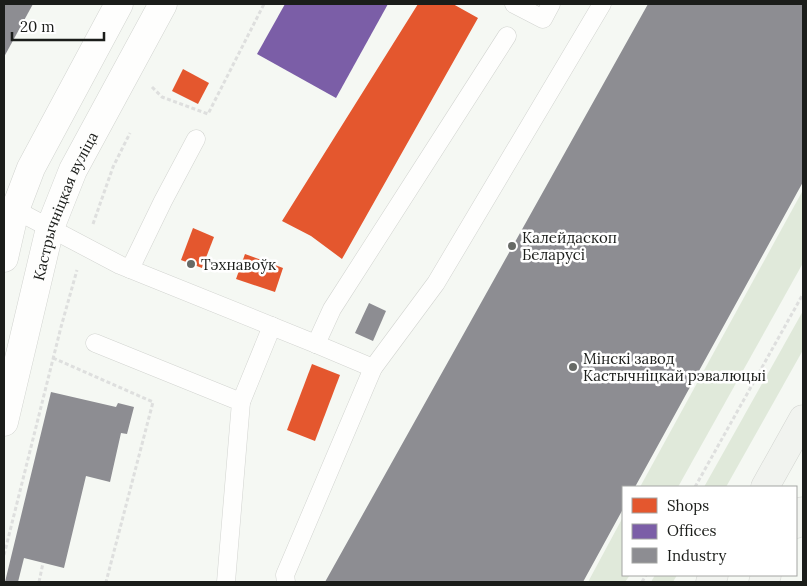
<svg xmlns="http://www.w3.org/2000/svg" width="807" height="586" font-family="Lora,serif">
  <style>
    .green { fill: #e0e9da }
    .shops { fill: #e4572e }
    .offices { fill: #7b5ea7 }
    .industry { fill: #8d8d92 }
    .lines { fill: none; stroke-linecap: round; stroke-linejoin: round }
    .lane-casing { stroke: #d2d4d0; stroke-width: 19 }
    .street-casing { stroke: #d2d4d0; stroke-width: 29 }
    .secondary-casing { stroke: #d2d4d0; stroke-width: 29 }
    .path { stroke: #dedfde; stroke-width: 3; stroke-dasharray: 4 2.5; stroke-linecap: butt }
    .lane { stroke: #fefefd; stroke-width: 18 }
    .street { stroke: #fefefd; stroke-width: 28 }
    .secondary { stroke: #f1f3ef; stroke-width: 28 }
    .poi-dot { fill: #676a66; stroke: #fff; stroke-width: 2 }
    .labels { text-anchor: middle; dominant-baseline: central; stroke-width: 5; stroke-linejoin: round; paint-order: stroke }
    .street-label { font-size: 15px; fill: #1b1d1a; stroke: #fff }
    .poi-label { font-size: 15px; fill: #1b1d1a; stroke: #fff; text-anchor: start }
  </style>
  <rect width="100%" height="100%" fill="#f5f8f3"/>
  <g class="green">
    <path d="M803 190V263L678 487H640Z"/>
    <path d="M803 311V350L726 487H704Z"/>
    <path d="M623 517V575H630L625 582H588Z"/>
    <path d="M655 575H677L673 582H651Z"/>
  </g>
  <g class="shops">
    <path d="M418 4H453L478 18 342 259 311 236 282 221Z"/>
    <path d="M183 69 209 83 198 104 172 91Z"/>
    <path d="M193 228 214 237 202 268 181 260Z"/>
    <path d="M245 254 283 268 275 292 236 279Z"/>
    <path d="M312 364 340 375 315 441 287 430Z"/>
  </g>
  <path class="offices" d="M285 4H388L336 98 257 54Z"/>
  <g class="industry">
    <path d="M4 4H33L4 57Z"/>
    <path d="M648 4H803V182L635 487H623V509L583 582H325Z"/>
    <path d="M369 303 386 311 373 341 355 333Z"/>
    <path d="M51 392 116 407 118 403 134 407 127 434 121 433 110 482 86 476 64 568 24 558 18 582H5Z"/>
  </g>
  <g class="lines">
    <g class="lane-casing">
      <g id="lane">
        <path d="M514 4 543 19 551 4"/>
        <path d="M8 206 120 265 316 344 373 368"/>
        <path d="M130 269 163 201 196 139"/>
        <path d="M95 343 241 402 226 582"/>
        <path d="M316 344 332 309 507 36"/>
        <path d="M241 402 272 326"/>
        <path d="M286 582 285 575 373 368 436 283 602 4"/>
      </g>
    </g>
    <g class="street-casing">
      <g id="street">
        <path d="M4 258 15 210 31 168 119 4"/>
        <path id="s1" d="M4 422 50 228 73 170 163 4"/>
      </g>
    </g>
    <g class="secondary-casing">
      <g id="secondary">
        <path d="M765 487 803 419"/>
        <path d="M796 524 803 511"/>
        <path d="M710 582 714 575"/>
        <path d="M763 582 767 575"/>
      </g>
    </g>
    <g class="path">
      <path d="M152 87 162 97 208 114 264 4"/>
      <path d="M93 224 113 167 130 133"/>
      <path d="M53 358 153 402 106 582"/>
      <path d="M695 487 803 294"/>
      <path d="M4 555 61 327 77 270"/>
      <path d="M39 582 43 563"/>
      <path d="M642 582 646 575"/>
    </g>
    <use href="#lane" class="lane"/>
    <use href="#street" class="street"/>
    <use href="#secondary" class="secondary"/>
  </g>
  <g class="poi-dot">
    <circle cx="512" cy="246" r="5"/>
    <circle cx="191" cy="264" r="5"/>
    <circle cx="573" cy="367" r="5"/>
  </g>
  <g class="labels">
    <g class="street-label">
      <text stroke="none"><textPath href="#s1" startOffset="225">Кастрычніцкая вуліца</textPath></text>
    </g>
    <g class="poi-label">
      <text x="522" y="237">Калейдаскоп<tspan x="522" dy="17">Беларусі</tspan></text>
      <text x="201" y="264">Тэхнавоўк</text>
      <text x="583" y="358">Мінскі завод<tspan x="583" dy="17">Кастычніцкай рэвалюцыі</tspan></text>
    </g>
  </g>
  <rect width="807" height="586" fill="none" stroke="#1b1d1a" stroke-width="10"/>
  <rect x="622" y="486" width="175" height="90" fill="#ffffff" stroke="#a4a5a3"/>
  <rect x="632" y="498" width="25" height="15" fill="#e4572e" stroke="#a4a5a3"/>
  <text x="667" y="511" font-size="15" fill="#1b1d1a">Shops</text>
  <rect x="632" y="524" width="25" height="15" fill="#7b5ea7" stroke="#a4a5a3"/>
  <text x="667" y="536" font-size="15" fill="#1b1d1a">Offices</text>
  <rect x="632" y="548" width="25" height="15" fill="#8d8d92" stroke="#a4a5a3"/>
  <text x="667" y="561" font-size="15" fill="#1b1d1a">Industry</text>
  <path d="M12 32v8h92v-8" fill="none" stroke="#1b1d1a" stroke-width="2.5"/>
  <text x="20" y="32" font-size="15" fill="#1b1d1a" stroke="#ffffff" stroke-width="4" paint-order="stroke">20 m</text>
</svg>
